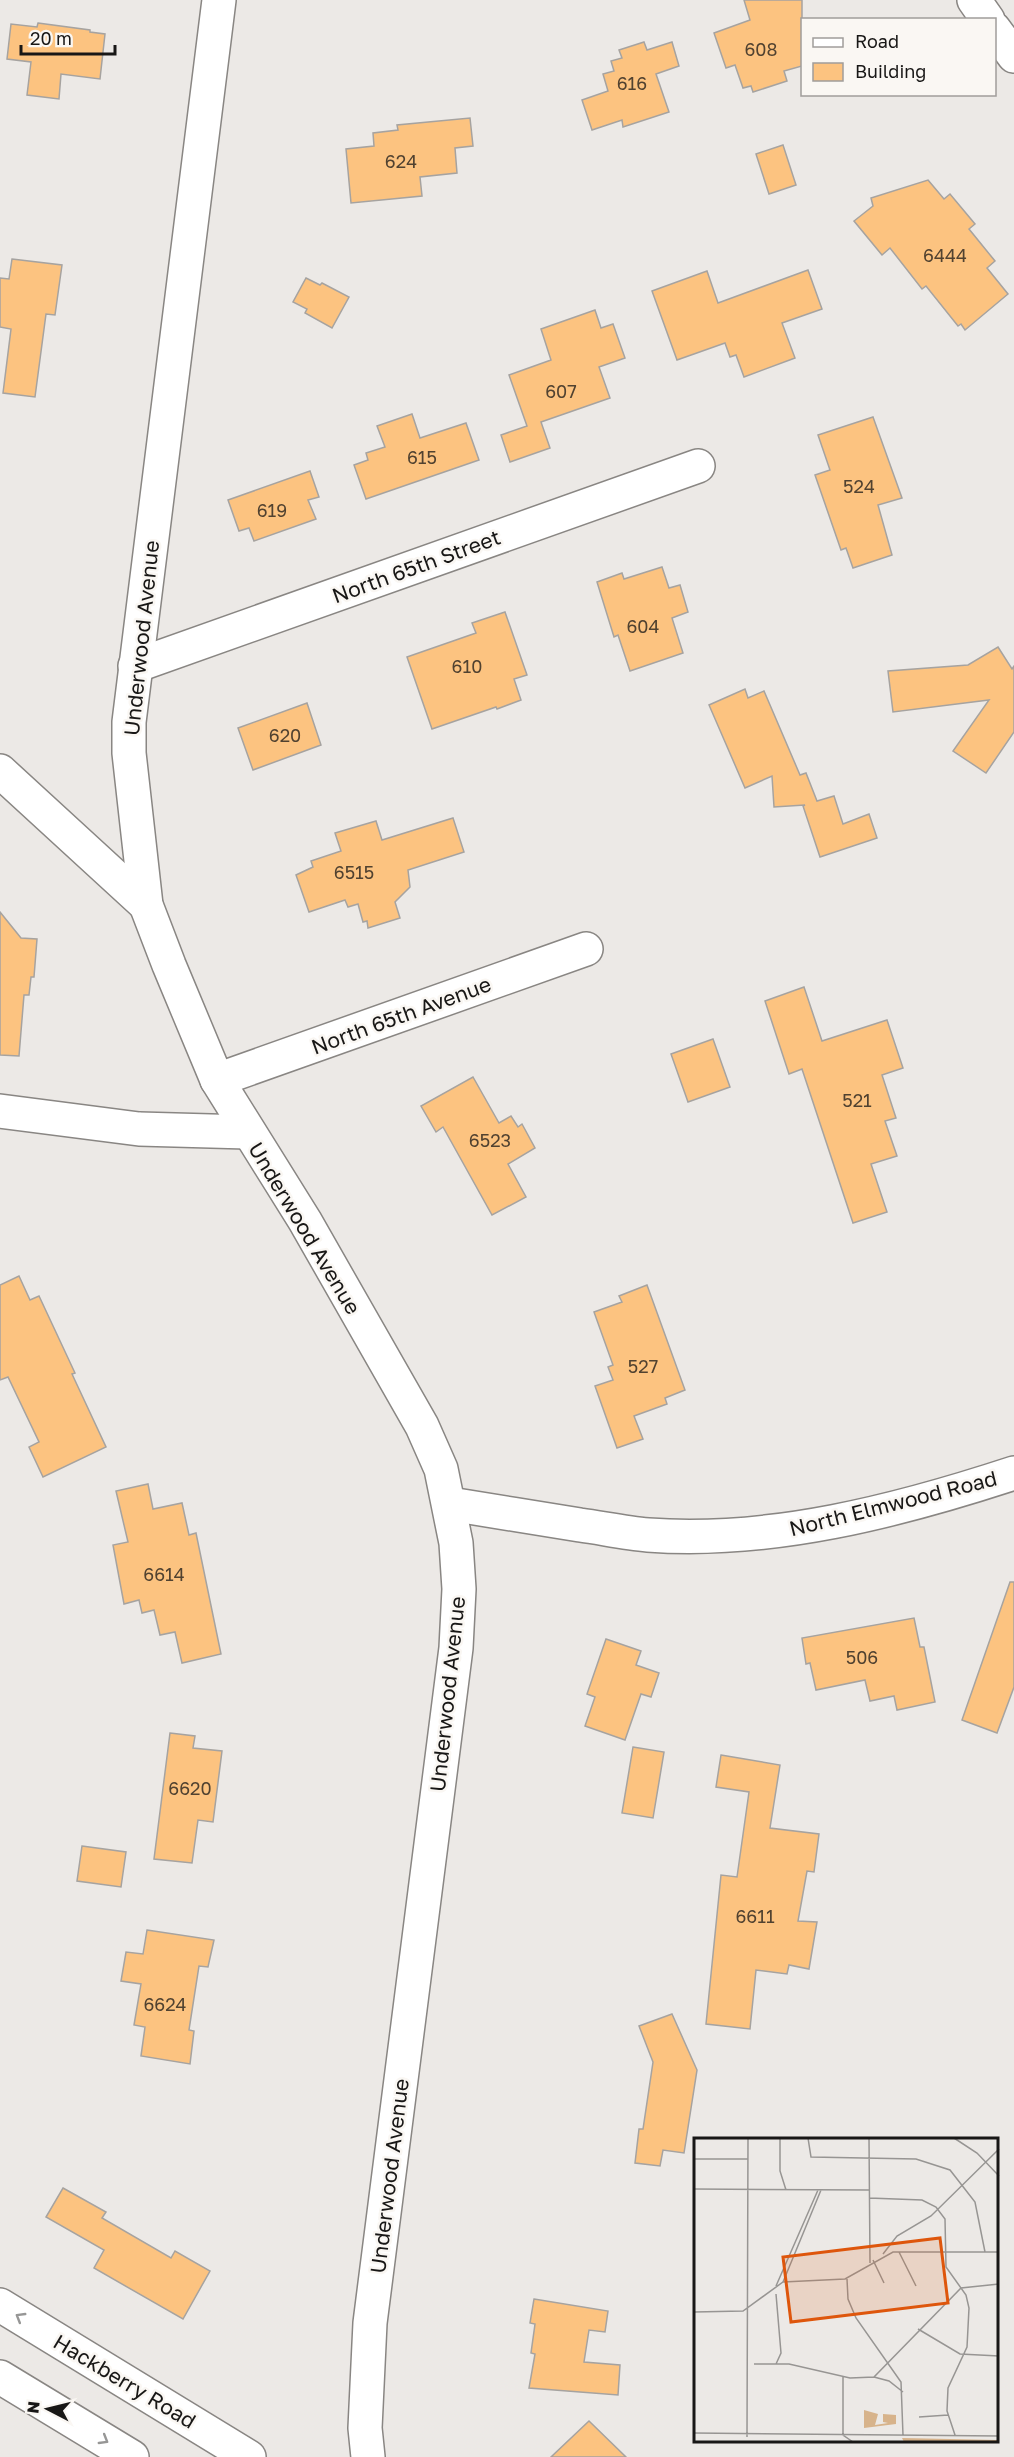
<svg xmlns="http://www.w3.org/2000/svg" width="1014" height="2457" font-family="'Golos Text',sans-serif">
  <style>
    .building { fill: #fcc380; stroke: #a6a3a0; stroke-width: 1.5 }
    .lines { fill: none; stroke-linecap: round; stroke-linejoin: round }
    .minor-casing { stroke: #898683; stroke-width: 36 }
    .major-casing { stroke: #898683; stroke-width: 36 }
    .minor { stroke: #fff; stroke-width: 33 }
    .major { stroke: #fff; stroke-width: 33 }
    .oneway { stroke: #979796 }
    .labels { text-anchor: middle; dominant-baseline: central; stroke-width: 5; stroke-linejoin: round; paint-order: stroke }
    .number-label { font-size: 18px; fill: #514230 }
    .street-label { font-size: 21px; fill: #181716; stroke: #faf7f3 }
    .inset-road { fill: none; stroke: #979593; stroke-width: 1.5 }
    .view { fill: #de560c; fill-opacity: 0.15; stroke: #de560c; stroke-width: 3 }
    .inset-edge { fill: none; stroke: #181716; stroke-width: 3 }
  </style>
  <rect width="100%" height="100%" fill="#ece9e6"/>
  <g class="building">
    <path d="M744 0H802V66L784 71 787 81 753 92 751 86 743 88 735 65 726 68 714 33 750 20Z"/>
    <path d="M38 23 90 30V32L105 34 100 79 61 74 59 99 27 95 31 62 7 59 11 24 37 27Z"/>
    <path d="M644 42 647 50 672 42 679 66 656 74 669 112 623 127 622 120 592 130 582 100 608 91 603 74 614 71 611 61 622 58 619 50Z"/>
    <path d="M470 118 473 146 455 148 457 173 420 177 422 196 351 203 346 149 374 146 373 133 398 130 397 125Z"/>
    <path d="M783 145 796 185 769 194 756 154Z"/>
    <path d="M928 180 944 199 950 194 975 224 969 229 995 261 987 268 1008 294 965 330 961 324 958 326 926 286 922 289 890 248 882 255 854 221 873 206 871 198Z"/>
    <path d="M12 259 62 265 55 315 46 314 35 397 3 393 11 329 0 327V278L9 279Z"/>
    <path d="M808 270 822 309 782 323 795 358 744 377 736 355 730 357 725 343 677 360 652 291 707 271 718 303Z"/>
    <path d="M306 278 320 285 322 283 349 297 332 328 305 313 307 309 293 302Z"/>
    <path d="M595 310 601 328 613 324 625 358 599 367 610 398 541 422 550 448 510 462 501 435 527 426 509 375 551 360 541 329Z"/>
    <path d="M412 414 420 438 466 423 479 460 366 499 354 465 368 460 366 453 385 447 377 426Z"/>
    <path d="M873 417 902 498 878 505 892 555 853 568 846 548 841 550 815 475 830 470 818 435Z"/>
    <path d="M310 471 319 497 308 500 316 519 254 541 249 528 239 531 228 500Z"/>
    <path d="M662 567 669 588 680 585 688 612 672 618 683 653 630 671 618 635 614 637 597 582 622 573 624 579Z"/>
    <path d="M505 612 527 675 514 679 521 700 497 709 496 707 432 729 407 657 476 633 472 623Z"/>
    <path d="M998 647 1012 669 1014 666V732L986 773 953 751 989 700 893 712 888 671 968 665Z"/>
    <path d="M745 689 748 698 764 691 800 775 806 773 817 801 834 796 843 824 869 814 877 838 820 857 803 806 805 805 774 807 772 776 745 788 709 705Z"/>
    <path d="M307 703 321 745 253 770 238 728Z"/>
    <path d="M453 818 464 852 408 870 410 887 395 902 400 918 368 928 367 921 363 922 358 904 348 907 345 900 309 912 296 875 313 867 311 861 341 851 335 833 376 821 382 840Z"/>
    <path d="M0 912 21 938 37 939 34 977H31L29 995H24L19 1056 0 1055Z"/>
    <path d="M804 987 822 1041 887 1020 903 1068 882 1075 896 1118 885 1121 897 1156 871 1164 887 1212 853 1223 802 1069 789 1074 765 1001Z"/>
    <path d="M713 1039 730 1087 688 1102 671 1054Z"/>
    <path d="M473 1077 499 1123 511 1116 518 1127 522 1124 535 1148 508 1164 526 1197 492 1215 443 1127 436 1132 421 1106Z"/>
    <path d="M19 1276 30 1300 39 1296 75 1373 72 1374 106 1447 43 1477 29 1447 39 1442 8 1377 0 1380V1285Z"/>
    <path d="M647 1285 685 1390 665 1398 667 1404 634 1416 643 1439 617 1448 595 1386 613 1380 608 1367 613 1365 594 1312 622 1302 619 1296Z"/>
    <path d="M148 1484 153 1509 182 1503 189 1535 196 1533 221 1654 182 1663 175 1632 160 1635 154 1610 142 1613 139 1600 124 1604 113 1545 128 1542 116 1491Z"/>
    <path d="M1010 1582H1014V1687L997 1733 962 1720Z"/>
    <path d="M914 1618 920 1647H924L935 1702 897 1710 894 1696 870 1701 865 1680 816 1690 810 1663 806 1664 802 1638Z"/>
    <path d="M606 1639 641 1651 636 1665 659 1673 651 1697 641 1694 625 1740 585 1726 595 1697 587 1694Z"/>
    <path d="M170 1733 195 1736 193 1748 222 1751 213 1822 198 1820 192 1863 154 1859Z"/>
    <path d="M633 1747 664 1752 653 1818 622 1813Z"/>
    <path d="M721 1755 780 1765 770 1828 819 1834 814 1872 807 1871 798 1921 817 1922 809 1969 789 1965 787 1974 756 1970 750 2029 706 2024 721 1875 737 1877 749 1792 716 1787Z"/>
    <path d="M82 1846 126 1852 121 1887 77 1881Z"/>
    <path d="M147 1930 214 1940 208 1967 199 1966 189 2030 194 2031 190 2064 141 2056 145 2027 134 2025 141 1984 121 1981 126 1952 143 1954Z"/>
    <path d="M672 2014 697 2070 684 2153 663 2150 660 2166 635 2163 639 2129H643L653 2062 639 2026Z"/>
    <path d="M63 2188 106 2212 102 2218 171 2258 175 2251 210 2271 183 2319 94 2268 104 2250 46 2217Z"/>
    <path d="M534 2299 608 2311 605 2332 589 2330 584 2362 620 2365 618 2395 529 2388 535 2354 531 2353 535 2324 530 2323Z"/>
    <path d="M589 2421 626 2457H551Z"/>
  </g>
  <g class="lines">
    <g class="minor-casing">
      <g id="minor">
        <path d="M974 0 988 20"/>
        <path d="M994 29 1014 56"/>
        <path d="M135 666 698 466"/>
        <path d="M0 771 146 905"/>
        <path d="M217 1080 586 949"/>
        <path d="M0 1111 139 1129 247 1132"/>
        <path d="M450 1504C493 1511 537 1518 580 1525 602 1528 625 1533 648 1535 771 1544 898 1511 1014 1473"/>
        <path d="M0 2305 249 2457"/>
        <path d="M0 2377 132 2457"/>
      </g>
    </g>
    <g class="major-casing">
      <path id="major" d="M219 0 129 722V753L146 905 169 965 217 1080 305 1221 422 1426 441 1469 456 1543 459 1589 456 1648 370 2323 365 2428 368 2457"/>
    </g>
    <use href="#minor" class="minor"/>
    <use href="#major" class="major"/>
  </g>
  <defs><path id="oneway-chevron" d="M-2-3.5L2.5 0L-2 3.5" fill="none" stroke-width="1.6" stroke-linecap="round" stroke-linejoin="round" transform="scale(1.5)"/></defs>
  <g class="oneway">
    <use href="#oneway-chevron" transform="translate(20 2317) rotate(-149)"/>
    <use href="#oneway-chevron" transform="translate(104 2440) rotate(31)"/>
  </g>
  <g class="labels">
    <g class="number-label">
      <text x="761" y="49">608</text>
      <text x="632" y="83">616</text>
      <text x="401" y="161">624</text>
      <text x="945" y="255">6444</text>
      <text x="561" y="391">607</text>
      <text x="422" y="457">615</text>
      <text x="859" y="486">524</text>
      <text x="272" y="510">619</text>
      <text x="643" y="626">604</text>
      <text x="467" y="666">610</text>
      <text x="285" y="735">620</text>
      <text x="354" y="872">6515</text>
      <text x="857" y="1100">521</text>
      <text x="490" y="1140">6523</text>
      <text x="643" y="1366">527</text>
      <text x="164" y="1574">6614</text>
      <text x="862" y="1657">506</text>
      <text x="190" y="1788">6620</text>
      <text x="755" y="1916">6611</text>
      <text x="165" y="2004">6624</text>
    </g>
    <g class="street-label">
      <text transform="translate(416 566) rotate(-20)">North 65th Street</text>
      <text transform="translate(141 638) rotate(-84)">Underwood Avenue</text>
      <text transform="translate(401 1015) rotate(-20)">North 65th Avenue</text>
      <text transform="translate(305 1228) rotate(59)">Underwood Avenue</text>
      <text transform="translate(893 1503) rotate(-14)">North Elmwood Road</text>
      <text transform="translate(447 1694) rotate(-84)">Underwood Avenue</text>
      <text transform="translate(389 2176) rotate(-83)">Underwood Avenue</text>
      <text transform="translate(125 2381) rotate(31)">Hackberry Road</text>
    </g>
  </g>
  <g transform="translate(694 2138)">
    <rect width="304" height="304" fill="#ece9e6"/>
    <path d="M170 272 184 276 181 287 194 285 189 284V276L202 277V286L170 290ZM208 300 304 302 305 304H210Z" fill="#d7b38b"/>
    <path class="inset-road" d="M86 0V33L92 52M114 0 117 19 222 21 256 32 281 64 291 114M175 0 176 125M260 0 283 15 305 38M0 21H54M0 51 175 52M175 60 228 62 242 69 251 81 252 129 272 157 275 170 273 209 254 250 253 273 261 297M205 114 222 148M189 116 203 98 237 78 305 11M179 122 190 145M153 141 154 161 162 180 207 244 209 297M89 144 127 52M82 148 124 52M0 174 49 173 89 144 151 141 199 114H305M224 191 266 216 305 218M60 226H95L156 240 180 239 267 150 305 146M82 226 87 215 82 156M149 239V297L159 304M180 239 195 243 209 254M225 279 254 277M0 295 305 298M53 299 54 0"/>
    <path class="view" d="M246 100 254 165 97 184 89 119Z"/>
    <rect width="304" height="304" class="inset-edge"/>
  </g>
  <rect x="801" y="18" width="195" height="78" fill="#faf7f3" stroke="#a09d9b" stroke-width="1.5"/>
  <rect x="813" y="38" width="30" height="9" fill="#ffffff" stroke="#a09d9b" stroke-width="1.5"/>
  <text x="855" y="48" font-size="18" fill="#181716">Road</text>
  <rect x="813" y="63" width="30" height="18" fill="#fcc380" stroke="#a09d9b" stroke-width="1.5"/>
  <text x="855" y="78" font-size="18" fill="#181716">Building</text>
  <g transform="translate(48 2409) rotate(277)" stroke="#faf7f3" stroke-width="4.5" paint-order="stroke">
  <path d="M0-4.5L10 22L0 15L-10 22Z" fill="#181716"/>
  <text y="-9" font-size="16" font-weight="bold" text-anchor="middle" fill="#181716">N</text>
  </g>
  <path d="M21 45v9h94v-9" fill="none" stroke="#181716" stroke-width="3"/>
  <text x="30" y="45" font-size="18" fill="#181716" stroke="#faf7f3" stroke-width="4.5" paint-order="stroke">20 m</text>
</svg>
